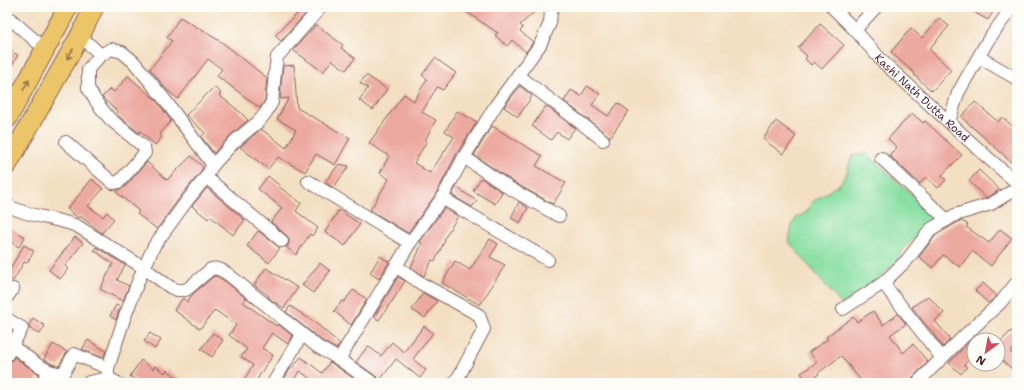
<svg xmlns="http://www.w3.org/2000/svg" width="1024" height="390" font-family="'Shantell Sans',sans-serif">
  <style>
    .green { fill: #88dfa3; stroke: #697f67 }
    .building { fill: #eca9a0 }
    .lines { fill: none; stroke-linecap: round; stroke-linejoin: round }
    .street-casing { stroke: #856260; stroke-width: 14 }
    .primary-casing { stroke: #856260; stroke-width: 21 }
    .street { stroke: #fff; stroke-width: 12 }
    .primary { stroke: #edc569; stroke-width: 19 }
    .oneway { stroke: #9c724a }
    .labels { text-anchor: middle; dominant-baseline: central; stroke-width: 3.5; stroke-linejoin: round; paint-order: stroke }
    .street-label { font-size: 11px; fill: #4a1f2b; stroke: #fdfcf7 }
  </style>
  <rect width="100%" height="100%" fill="#fdfcf7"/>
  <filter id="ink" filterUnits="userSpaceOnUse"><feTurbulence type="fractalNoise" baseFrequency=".025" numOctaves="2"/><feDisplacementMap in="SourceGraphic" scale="8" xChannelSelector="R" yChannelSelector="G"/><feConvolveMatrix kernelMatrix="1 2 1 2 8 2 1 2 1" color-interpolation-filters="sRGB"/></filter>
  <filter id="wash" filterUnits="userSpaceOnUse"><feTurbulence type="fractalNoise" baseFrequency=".012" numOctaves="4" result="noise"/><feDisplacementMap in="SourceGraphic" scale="16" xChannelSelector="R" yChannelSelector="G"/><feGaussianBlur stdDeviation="0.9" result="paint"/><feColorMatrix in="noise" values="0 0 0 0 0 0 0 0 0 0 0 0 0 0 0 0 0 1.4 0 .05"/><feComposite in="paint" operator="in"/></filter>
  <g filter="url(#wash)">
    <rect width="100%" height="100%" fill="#f3dfc2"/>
    <path class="green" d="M866 153 935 215 923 230 904 248 898 259 884 274 842 305 789 242 792 225 797 217 807 212 811 203 841 183 848 170 849 163 853 156Z"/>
    <g id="blocks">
      <g class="building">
        <path d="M459 7H540L520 25 523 28 520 31 533 42 526 52 512 40 507 46 495 35 498 33Z"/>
        <path d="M965 7H996L988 20Z"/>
        <path d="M303 8 307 12 281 41 275 36 287 23H288Z"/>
        <path d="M180 17 223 43 267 78 265 100 260 108 217 76 222 69 208 59 178 99 167 90 150 69 172 41 167 38Z"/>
        <path d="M939 18 949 26 929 49 951 70 932 91 914 75 915 74 891 52 911 28 922 38Z"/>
        <path d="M820 24 844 45 822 69 814 62 811 65 805 59 807 56 798 48Z"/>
        <path d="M316 25 343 45 341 48 355 58 346 70 332 60 323 72 293 50Z"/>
        <path d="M7 49 18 55 7 74Z"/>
        <path d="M435 58 456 73 443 90 437 87 422 112 436 120 425 140 427 141 414 163 430 173 454 137 445 131 457 111 477 122 457 153 436 194 408 233 370 210 389 179 380 173 389 156 369 143 404 94 414 101 427 79 422 75Z"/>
        <path d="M294 65 297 108 350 138 335 165 316 154 305 172 278 157 268 169 240 147 261 129 286 148 296 130 277 119 289 98 281 99 280 94 283 66Z"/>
        <path d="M366 75 387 89 373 110 359 100 368 88 360 83Z"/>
        <path d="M128 76 156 100 171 121 160 134 162 137 155 145 140 131 139 133 116 114 118 112 102 97 110 89 114 92Z"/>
        <path d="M520 86 532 96 518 117 504 107Z"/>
        <path d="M587 86 600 94 592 105 608 116 618 103 629 111 610 137 564 101 571 90 581 96Z"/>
        <path d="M214 87 221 93 219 95 240 112 248 120 230 136 214 153 201 137 205 133 186 115Z"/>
        <path d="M975 102 998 122 1002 117 1017 130V166L1006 158V157L961 117Z"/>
        <path d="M546 106 575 128 567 139 557 132 551 140 532 126Z"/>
        <path d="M912 113 923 123 925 121 962 155 941 176 946 180 938 188 926 177 920 184 889 155 897 147 888 139Z"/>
        <path d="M776 121 796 136 783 154 763 139Z"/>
        <path d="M492 126 542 156 536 166 566 183 553 204 513 182 474 155Z"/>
        <path d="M191 156 203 167 200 173 180 197 157 229 137 214 139 211 116 192 118 190 125 187 147 162 167 180Z"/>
        <path d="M339 164 349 166 333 188 325 182Z"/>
        <path d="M979 170 999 189 995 193 986 198 969 181Z"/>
        <path d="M268 176 279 185 278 186 301 203 296 211 318 228 312 236 310 234 296 255 286 247 288 246 289 242V239L287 236 271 222 282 208 258 189Z"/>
        <path d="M481 178 502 192 495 204 473 191Z"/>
        <path d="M92 179 103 189 88 206 103 217 107 212 114 219 102 233 80 216 78 218 67 209Z"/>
        <path d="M456 187 477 201 472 207 452 195Z"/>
        <path d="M207 188 245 220 233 235 210 216 208 219 192 206Z"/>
        <path d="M519 202 528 208 520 223 511 218Z"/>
        <path d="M444 208 458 216 444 239 445 240 435 261 432 260 424 276 411 267 418 253 422 243 420 242Z"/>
        <path d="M339 210 360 224 345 246 325 232Z"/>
        <path d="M962 221 968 225 966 227 989 243 1000 229 1012 238 991 266 972 251 960 267 943 255 933 268 919 257 936 235 958 222Z"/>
        <path d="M7 226 25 237 19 247 7 240Z"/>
        <path d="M258 231 280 248 269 263 247 246Z"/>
        <path d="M75 237 83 243 65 266 68 269 60 279 49 270Z"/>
        <path d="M490 239 498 244 490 257 505 265 480 305 442 283 455 261 470 270Z"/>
        <path d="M24 245 34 251 27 263 24 262 13 281 7 277V274Z"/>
        <path d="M96 247 125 265 117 280 129 286 123 301 100 289 113 264 94 250Z"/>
        <path d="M380 256 389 262 379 279 370 273Z"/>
        <path d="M320 263 330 271 313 293 302 285Z"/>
        <path d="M266 268 298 288 284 308 274 302 268 297 269 296 254 285Z"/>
        <path d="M214 276 218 277 225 281 246 298 243 302 265 318 277 326 278 324 293 336 288 344 272 333 262 348 273 355 268 363H267L255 383H242L253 365 241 357 247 349 229 335 236 325 215 310 200 329 174 310 183 298 187 302 192 295Z"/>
        <path d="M398 277 405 281 392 302H391L379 320 374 317Z"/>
        <path d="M983 283 997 296 988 303 975 291Z"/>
        <path d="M353 290 367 299 351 325 334 311 342 301 344 302Z"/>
        <path d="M423 293 437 301 425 318 412 310Z"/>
        <path d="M928 296 944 313 935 321 950 339 943 347 933 334 934 333 925 324 912 307Z"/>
        <path d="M116 305 120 307 116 320 110 316Z"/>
        <path d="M290 306 316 323 340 344 336 349 322 341 286 312Z"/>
        <path d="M873 311 883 325 898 314 906 324 890 335 903 353 913 344 928 362 912 378 910 383H863L841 356 818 373 819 374 807 383 801 373 817 362 809 352 828 339 826 337 853 317 857 322Z"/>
        <path d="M33 318 45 326 40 334 29 328V325Z"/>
        <path d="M424 326 433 333 413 359 426 370 420 378 396 359 380 380 377 377 356 362 368 346 381 356 392 342 404 352Z"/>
        <path d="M1011 331 1017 336V345L1010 352 1017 358V373L998 357V344Z"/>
        <path d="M150 333 161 340 155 349 144 341Z"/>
        <path d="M213 333 223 340 212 357 201 349Z"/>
        <path d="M974 337V354L964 365 967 367 961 374 949 363Z"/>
        <path d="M88 340 106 351 103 358 82 349Z"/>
        <path d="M53 344 67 352 59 366 52 364 44 359Z"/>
        <path d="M14 357 39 374 35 383H7V362L11 361Z"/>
        <path d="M301 357 322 373 330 362 360 383H316L300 371 291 383H282L290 369H291Z"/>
        <path d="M141 360 153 369 155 366 165 373 167 370 185 383H140L130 376Z"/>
      </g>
    </g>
  </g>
  <g filter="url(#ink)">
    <use href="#blocks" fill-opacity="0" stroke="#856260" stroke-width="1"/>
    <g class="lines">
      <g class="street-casing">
        <g id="street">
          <path id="s1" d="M832 7 855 30 882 61 987 157 1017 183"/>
          <path d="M7 16 45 49"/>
          <path d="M855 30 876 7"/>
          <path d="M80 36 101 55 111 49 122 52 134 62 165 100 213 165"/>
          <path d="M979 57 1017 79"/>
          <path d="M518 75 603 140"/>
          <path d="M949 122 958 93 987 42 1012 7"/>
          <path d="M66 142 113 183 119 182 145 153 144 147 110 119 97 103 88 88V69L101 55"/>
          <path d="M464 157 509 188 559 216"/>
          <path d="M881 158 947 220"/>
          <path d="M206 177 282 241"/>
          <path d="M308 181 410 243"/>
          <path d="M442 198 548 260"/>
          <path d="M7 205C28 217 54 217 77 226L144 268 170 287 177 290H186L211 269C219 267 223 271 229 275L318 347 339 359 373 383"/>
          <path d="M883 283 942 358"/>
          <path d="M7 297 13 289"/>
          <path d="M843 309 883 283 907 260 931 229 955 215 991 204 1017 188"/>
          <path d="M7 319 22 328 7 355"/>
          <path d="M12 346 38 365 49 371 42 383"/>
          <path d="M339 359 396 266"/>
          <path d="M49 371 63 374 74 354 108 368"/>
          <path d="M88 383 89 382 108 378 118 383"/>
          <path d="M107 383 108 378V368L124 319 139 279 154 246 186 202 206 177 213 165 235 141 258 122 265 114 272 102 275 73 277 57 321 7"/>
          <path d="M273 383 302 335"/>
          <path d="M454 383 459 376 484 329 479 315 422 284 396 266 410 243 442 198 464 157 496 105 540 45 550 23 551 11 553 7"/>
          <path d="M917 383 962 338 1001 302 1017 282"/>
        </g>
      </g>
      <g class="primary-casing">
        <g id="primary">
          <path d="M7 119 68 7"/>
          <path d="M7 165 80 36 94 7"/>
        </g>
      </g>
      <use href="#street" class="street"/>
      <use href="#primary" class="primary"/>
    </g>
    <defs><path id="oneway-shaft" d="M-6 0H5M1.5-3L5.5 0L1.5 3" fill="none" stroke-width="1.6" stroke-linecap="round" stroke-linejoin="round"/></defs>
    <g class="oneway">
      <use href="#oneway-shaft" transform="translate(70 54) rotate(120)"/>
      <use href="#oneway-shaft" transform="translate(26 85) rotate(-61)"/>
    </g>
  </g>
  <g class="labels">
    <g class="street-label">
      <text stroke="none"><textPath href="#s1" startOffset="128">Kashi Nath Dutta Road</textPath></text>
    </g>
  </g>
  <rect width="1024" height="390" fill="none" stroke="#fdfcf7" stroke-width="24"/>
  <g transform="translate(986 352) rotate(212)"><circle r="19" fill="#fdfcf7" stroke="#b5a4a5"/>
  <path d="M0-3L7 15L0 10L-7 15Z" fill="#d1495b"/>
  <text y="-6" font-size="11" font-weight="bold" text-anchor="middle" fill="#4a1f2b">N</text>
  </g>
</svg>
